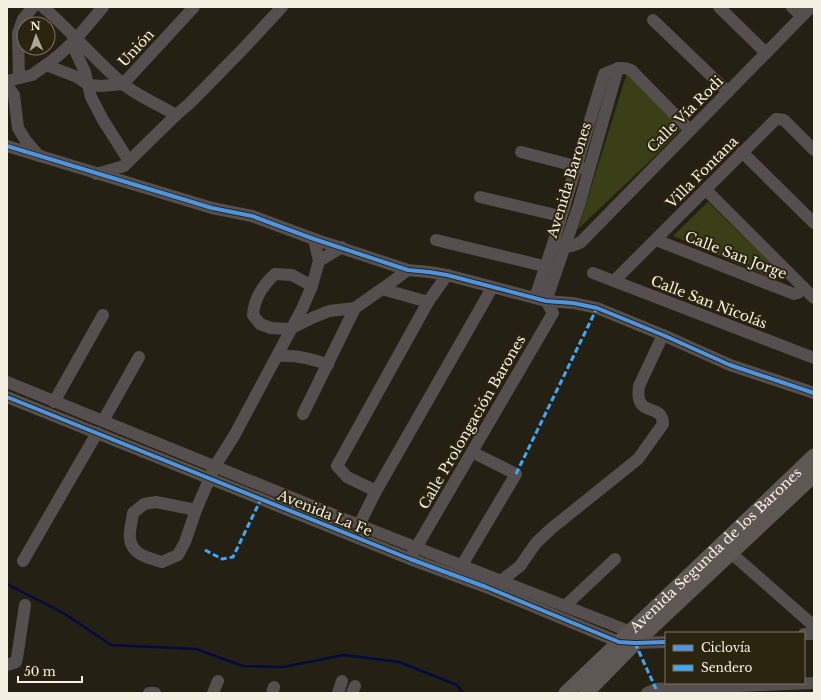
<svg xmlns="http://www.w3.org/2000/svg" width="821" height="700" font-family="'Libre Baskerville',serif">
  <style>
    .green { fill: #3a3f17 }
    .lines { fill: none; stroke-linecap: round; stroke-linejoin: round }
    .stream { stroke: #030b42; stroke-width: 2.5 }
    .minor { stroke: #55504f; stroke-width: 12 }
    .major { stroke: #5e5855; stroke-width: 15 }
    .quiet { stroke: #3fa9f5; stroke-width: 3; stroke-dasharray: 6 3; stroke-linecap: butt }
    .cycleway-casing { stroke: #2b240e; stroke-width: 6 }
    .cycleway { stroke: #4d94e3; stroke-width: 4 }
    .labels { text-anchor: middle; dominant-baseline: central; stroke-width: 4; stroke-linejoin: round; paint-order: stroke }
    .street-label { font-size: 14px; fill: #f4f0e2; stroke: #2b240e }
  </style>
  <rect width="100%" height="100%" fill="#252014"/>
  <g class="green">
    <path d="M627 73 681 129 653 158 578 229Z"/>
    <path d="M708 202 786 278 767 276 673 236Z"/>
  </g>
  <g class="lines">
    <path class="stream" d="M7 584 65 614 111 645 196 649 243 666 283 667 344 655 399 662 457 685 463 693"/>
    <g class="minor">
      <path d="M43 7C71 31 95 60 123 84 139 97 158 104 176 115"/>
      <path d="M719 7 766 53"/>
      <path d="M792 7 802 16"/>
      <path d="M653 20 728 92"/>
      <path d="M72 44 85 72 91 97 103 120 129 161"/>
      <path d="M46 65C69 49 85 28 103 7"/>
      <path d="M19 78 18 33 23 19 33 7"/>
      <path d="M7 81 32 75 46 65 77 77 89 85 101 86 123 84 194 7"/>
      <path d="M7 85 14 95 18 128 26 141 39 156"/>
      <path d="M7 146 212 208 252 216 314 239 408 270 429 272 447 275 546 301 573 303 597 308 663 335 730 365 814 393"/>
      <path d="M521 152 583 168"/>
      <path d="M742 152 814 223"/>
      <path d="M96 174 124 166 176 115 189 104 242 50 282 7"/>
      <path d="M706 190 814 298"/>
      <path d="M480 197 560 216"/>
      <path d="M436 240 552 268"/>
      <path d="M656 240 794 294 798 293 803 287"/>
      <path d="M553 244C564 247 571 248 581 242L811 7"/>
      <path d="M319 261 342 247"/>
      <path d="M408 270 382 289 428 302"/>
      <path d="M593 273 814 358"/>
      <path d="M614 281 776 119 784 120 814 150"/>
      <path d="M312 286 292 275 275 274C263 285 254 299 253 315L260 324 271 328 290 329 312 318 329 311 355 308 382 289"/>
      <path d="M535 298 553 244 604 74C614 70 621 65 631 70L690 130"/>
      <path d="M278 356C296 355 311 358 328 365"/>
      <path d="M7 382 359 525 631 632 634 639"/>
      <path d="M7 397 410 559 486 587 619 642 635 643 666 642"/>
      <path d="M54 402 103 315"/>
      <path d="M303 414 355 308"/>
      <path d="M103 421 139 357"/>
      <path d="M376 491 347 477 337 466 428 302 447 275"/>
      <path d="M196 510 156 502 144 504 133 513C132 521 129 531 130 539 132 555 149 558 162 562L178 555 185 542 196 510 215 466 234 436 302 309 312 286 319 261 314 239"/>
      <path d="M359 525 376 491 492 288"/>
      <path d="M413 553 553 313 546 301 579 205 618 68"/>
      <path d="M731 553 814 626"/>
      <path d="M23 561 97 433"/>
      <path d="M462 565 516 474 472 452"/>
      <path d="M496 583 502 580 520 566 536 543 552 528 638 459 663 424C663 401 634 420 639 386L663 335"/>
      <path d="M565 606 615 559"/>
      <path d="M804 634H814"/>
      <path d="M7 665 16 662 17 658 25 605"/>
      <path d="M149 693H155"/>
      <path d="M213 693 218 681"/>
      <path d="M272 693 274 687"/>
      <path d="M338 693 342 681"/>
      <path d="M352 693 355 686"/>
      <path d="M647 693 656 689 814 683"/>
    </g>
    <g class="major">
      <path id="s1" d="M566 693 814 456"/>
      <path d="M586 693 635 643 814 475"/>
    </g>
    <g class="quiet">
      <path d="M516 474 597 308"/>
      <path d="M205 550 222 559 233 557 261 499"/>
      <path d="M635 643 656 689"/>
    </g>
    <g class="cycleway-casing">
      <g id="cycleway">
        <path d="M7 146 212 208 252 216 314 239 408 270 429 272 447 275 546 301 573 303 597 308 663 335 730 365 814 393"/>
        <path d="M7 397 410 559 486 587 619 642 635 643 666 642"/>
      </g>
    </g>
    <use href="#cycleway" class="cycleway"/>
  </g>
  <g class="labels">
    <g class="street-label">
      <text transform="translate(136 48) rotate(-47)">Unión</text>
      <text transform="translate(685 114) rotate(-45)">Calle Vía Rodi</text>
      <text transform="translate(702 172) rotate(-45)">Villa Fontana</text>
      <text transform="translate(569 180) rotate(-73)">Avenida Barones</text>
      <text transform="translate(736 255) rotate(21)">Calle San Jorge</text>
      <text transform="translate(709 302) rotate(21)">Calle San Nicolás</text>
      <text transform="translate(472 422) rotate(-60)">Calle Prolongación Barones</text>
      <text transform="translate(325 513) rotate(22)">Avenida La Fe</text>
      <text stroke="none"><textPath href="#s1" startOffset="207">Avenida Segunda de los Barones</textPath></text>
    </g>
  </g>
  <rect width="821" height="700" fill="none" stroke="#f4f0e2" stroke-width="16"/>
  <rect x="665" y="632" width="140" height="52" fill="#2b240e" stroke="#7b7663"/>
  <rect x="673" y="645" width="20" height="6" fill="#4d94e3" stroke="#7b7663"/>
  <text x="701" y="652" font-size="12" fill="#f4f0e2">Ciclovía</text>
  <rect x="673" y="665" width="20" height="6" fill="#3fa9f5" stroke="#7b7663"/>
  <text x="701" y="672" font-size="12" fill="#f4f0e2">Sendero</text>
  <g transform="translate(36 36) rotate(358)"><circle r="19" fill="#2b240e" stroke="#7b7663"/>
  <path d="M0-3L7 15L0 10L-7 15Z" fill="#aca79a"/>
  <text y="-6" font-size="11" font-weight="bold" text-anchor="middle" fill="#f4f0e2">N</text>
  </g>
  <path d="M18 676v6h64v-6" fill="none" stroke="#f4f0e2" stroke-width="2"/>
  <text x="24" y="676" font-size="12" fill="#f4f0e2" stroke="#2b240e" stroke-width="3" paint-order="stroke">50 m</text>
</svg>
